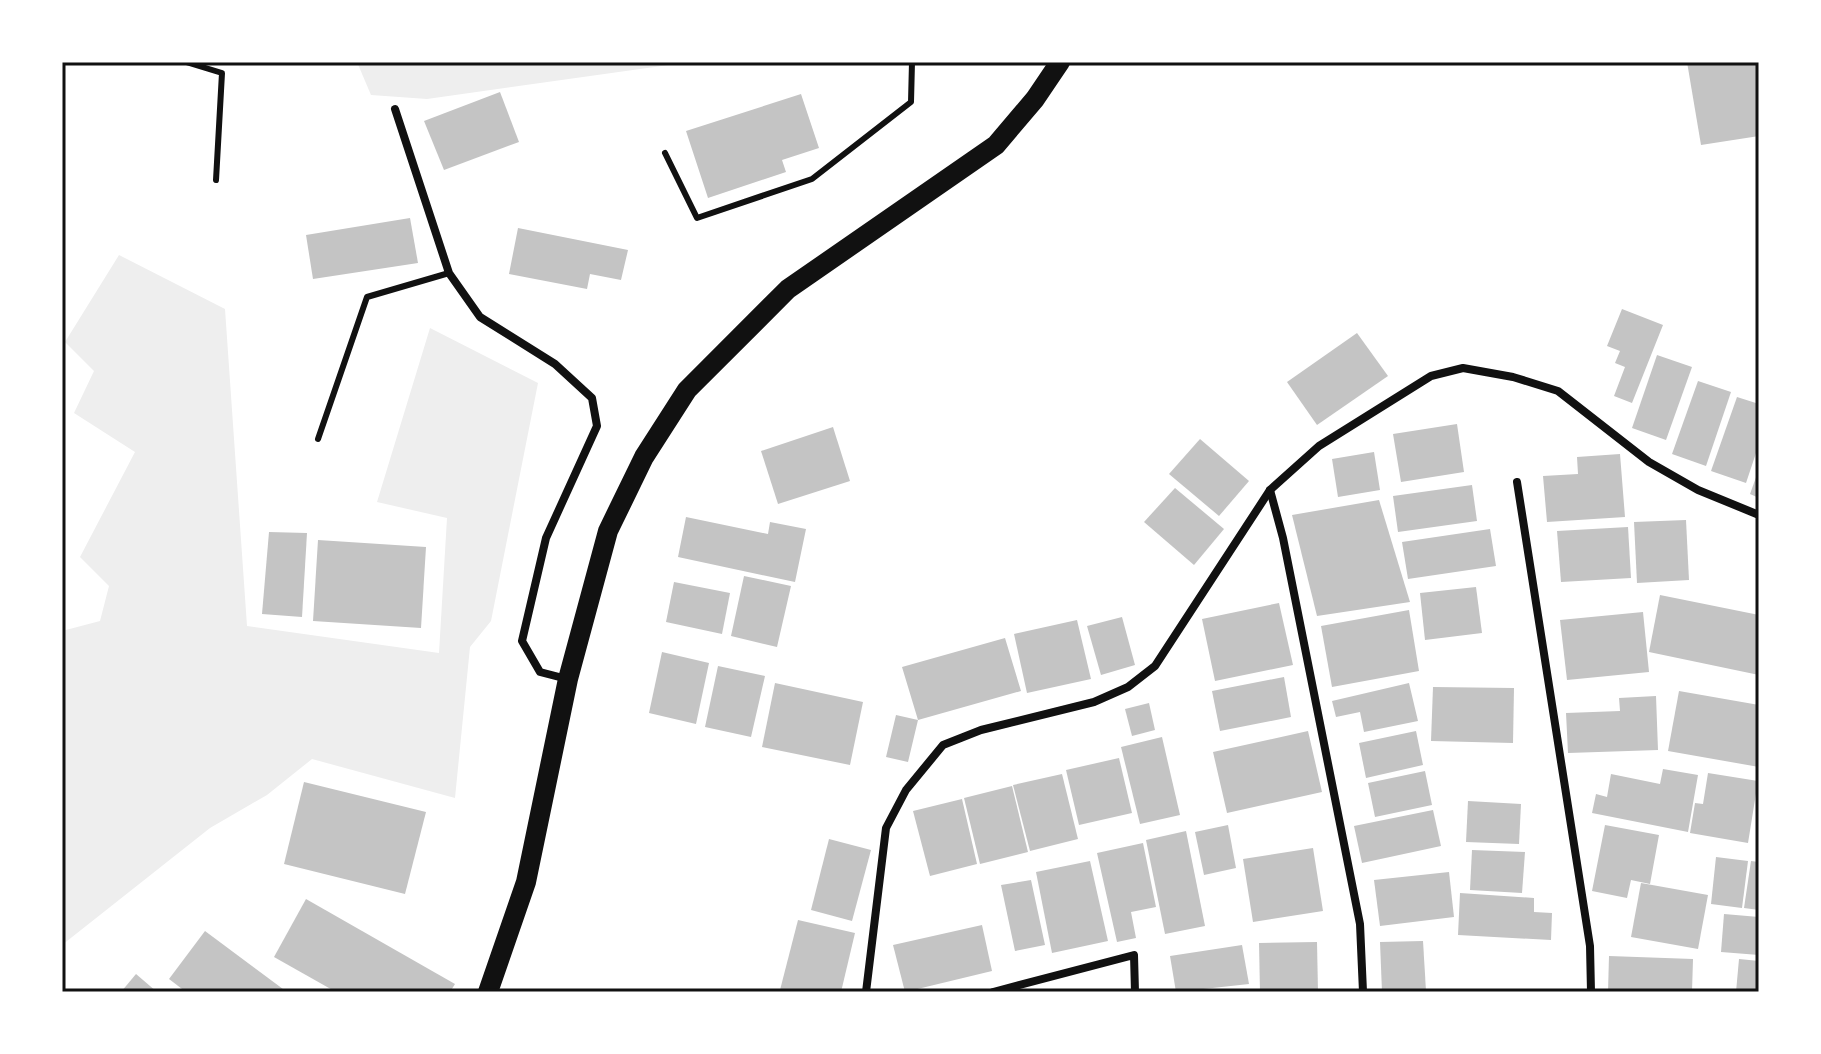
<svg xmlns="http://www.w3.org/2000/svg" width="1821" height="1054" font-family="'Work Sans',sans-serif">
  <style>
    .green { fill: #eee }
    .building { fill: #c4c4c4 }
    .lines { fill: none; stroke-linecap: round; stroke-linejoin: round }
    .service { stroke: #111; stroke-width: 6 }
    .minor { stroke: #111; stroke-width: 8 }
    .primary { stroke: #111; stroke-width: 20 }
    .neatline { fill: none; stroke: #111; stroke-width: 3 }
  </style>
  <rect width="100%" height="100%" fill="#fff"/>
  <g class="green">
    <path d="M357 62H690L427 99 371 95Z"/>
    <path d="M119 255 225 309 247 626 439 653 447 518 377 502 430 328 538 383 491 621 470 647 455 798 312 759 267 795 210 828 62 945V631L100 621 109 586 80 557 135 452 74 413 94 371 65 342Z"/>
  </g>
  <g class="building">
    <path d="M1687 62H1759V136L1701 145Z"/>
    <path d="M500 92 519 142 444 170 424 121Z"/>
    <path d="M801 94 819 148 782 160 786 172 708 198 686 131Z"/>
    <path d="M410 218 418 263 313 279 306 235Z"/>
    <path d="M518 228 628 250 621 280 590 274 587 289 509 274Z"/>
    <path d="M1622 309 1663 325 1632 403 1614 396 1625 367 1615 363 1620 351 1607 346Z"/>
    <path d="M1357 333 1388 376 1317 425 1287 382Z"/>
    <path d="M1657 355 1692 367 1666 440 1632 428Z"/>
    <path d="M1698 381 1731 392 1706 466 1672 454Z"/>
    <path d="M1737 397 1759 404V444L1746 483 1711 471Z"/>
    <path d="M1457 424 1464 472 1401 482 1393 434Z"/>
    <path d="M833 427 850 481 778 504 761 451Z"/>
    <path d="M1200 439 1249 481 1219 516 1169 474Z"/>
    <path d="M1374 452 1380 490 1338 497 1332 459Z"/>
    <path d="M1620 454 1625 517 1547 522 1543 476 1578 474 1577 457Z"/>
    <path d="M1759 469V498L1750 494Z"/>
    <path d="M1472 485 1477 521 1398 532 1393 496Z"/>
    <path d="M1175 488 1224 529 1194 565 1144 522Z"/>
    <path d="M1379 500 1410 602 1317 616 1292 515Z"/>
    <path d="M686 517 768 534 770 522 806 529 795 582 678 557Z"/>
    <path d="M1686 520 1689 580 1637 583 1634 522Z"/>
    <path d="M1628 527 1631 578 1561 582 1557 531Z"/>
    <path d="M1490 529 1496 566 1408 579 1402 542Z"/>
    <path d="M269 532 307 533 302 617 262 614Z"/>
    <path d="M318 540 426 547 421 628 313 621Z"/>
    <path d="M744 576 791 586 777 647 731 636Z"/>
    <path d="M674 582 730 593 722 634 666 622Z"/>
    <path d="M1476 587 1482 633 1425 640 1420 593Z"/>
    <path d="M1660 595 1759 615V675L1649 652Z"/>
    <path d="M1279 603 1293 665 1215 681 1202 619Z"/>
    <path d="M1409 610 1419 671 1332 687 1321 626Z"/>
    <path d="M1643 612 1649 672 1567 680 1560 620Z"/>
    <path d="M1122 617 1135 665 1101 675 1087 626Z"/>
    <path d="M1077 620 1091 679 1027 693 1014 634Z"/>
    <path d="M1005 638 1021 691 918 720 908 762 886 757 896 715 918 720 902 667Z"/>
    <path d="M662 652 709 663 696 724 649 713Z"/>
    <path d="M718 666 765 676 751 737 705 727Z"/>
    <path d="M1284 677 1291 717 1220 731 1212 691Z"/>
    <path d="M775 683 863 702 850 765 762 747Z"/>
    <path d="M1409 683 1418 721 1364 732 1360 712 1336 717 1332 701Z"/>
    <path d="M1433 687 1514 688 1513 743 1431 741Z"/>
    <path d="M1679 691 1759 705V767L1668 751Z"/>
    <path d="M1656 696 1658 750 1568 753 1566 713 1620 711 1619 698Z"/>
    <path d="M1149 703 1155 730 1132 736 1125 709Z"/>
    <path d="M1308 731 1322 792 1227 813 1213 752Z"/>
    <path d="M1416 731 1423 765 1366 778 1359 743Z"/>
    <path d="M1162 737 1180 815 1140 824 1121 747Z"/>
    <path d="M1119 758 1132 813 1079 825 1066 770Z"/>
    <path d="M1663 769 1698 775 1688 832 1592 813 1596 794 1607 797 1611 774 1660 784Z"/>
    <path d="M1425 771 1432 805 1375 817 1368 783Z"/>
    <path d="M1708 773 1758 781 1748 843 1690 833 1695 803 1703 804Z"/>
    <path d="M1062 774 1078 839 1030 851 1013 785Z"/>
    <path d="M304 782 426 812 405 894 284 864Z"/>
    <path d="M1012 786 1028 852 980 864 964 798Z"/>
    <path d="M962 799 977 864 930 876 913 811Z"/>
    <path d="M1468 801 1521 804 1519 844 1466 842Z"/>
    <path d="M1433 810 1441 846 1362 863 1354 826Z"/>
    <path d="M1228 825 1236 868 1204 875 1195 832Z"/>
    <path d="M1605 825 1659 835 1650 884 1631 880 1627 898 1592 891Z"/>
    <path d="M1186 831 1205 926 1165 934 1146 840Z"/>
    <path d="M829 839 871 850 852 921 811 910Z"/>
    <path d="M1143 843 1156 907 1131 912 1136 938 1117 942 1097 853Z"/>
    <path d="M1313 848 1323 911 1253 922 1243 859Z"/>
    <path d="M1472 850 1525 852 1522 893 1470 890Z"/>
    <path d="M1716 857 1748 861 1742 908 1711 904Z"/>
    <path d="M1090 861 1108 941 1052 953 1036 872Z"/>
    <path d="M1751 861 1759 862V910L1744 908Z"/>
    <path d="M1449 872 1454 917 1380 926 1374 880Z"/>
    <path d="M1031 880 1045 945 1015 951 1001 885Z"/>
    <path d="M1641 883 1708 895 1698 949 1631 937Z"/>
    <path d="M1460 893 1534 898V912L1552 913 1551 940 1458 935Z"/>
    <path d="M306 899 455 984 450 992H336L274 957Z"/>
    <path d="M1724 914 1759 917V955L1721 952Z"/>
    <path d="M798 920 855 933 841 992 780 990Z"/>
    <path d="M982 925 992 971 905 992 893 945Z"/>
    <path d="M205 931 287 992H186L169 979Z"/>
    <path d="M1423 941 1426 991 1382 992 1380 942Z"/>
    <path d="M1317 942 1318 992H1260L1259 943Z"/>
    <path d="M1242 945 1249 984 1176 992 1170 956Z"/>
    <path d="M1609 956 1693 959 1692 992H1608Z"/>
    <path d="M1739 959 1759 961V992H1736Z"/>
    <path d="M136 974 157 992H121Z"/>
  </g>
  <g class="lines">
    <g class="service">
      <path d="M186 62 222 73 216 180"/>
      <path d="M665 153 697 218 812 179 911 102 912 62"/>
      <path d="M318 439 367 297 449 273"/>
    </g>
    <g class="minor">
      <path d="M395 109 449 273 480 317 555 364 592 398 597 426 546 538 522 641 540 672 567 679"/>
      <path d="M1517 482 1590 946 1591 992"/>
      <path d="M1270 490 1283 538 1360 924 1363 992"/>
      <path d="M866 992 886 828 906 790 943 745 981 730 1094 702 1128 687 1155 666 1270 490 1319 446 1431 376 1463 368 1513 377 1558 391 1649 462 1698 490 1759 515"/>
      <path d="M993 992 1134 955 1135 992"/>
    </g>
    <path class="primary" d="M488 992 526 882 568 679 608 531 644 457 687 390 788 289 996 145 1035 99 1060 62"/>
  </g>
  <rect width="1821" height="1054" fill="none" stroke="#ffffff" stroke-width="128"/>
  <rect x="64" y="64" width="1693" height="926" class="neatline"/>
</svg>
